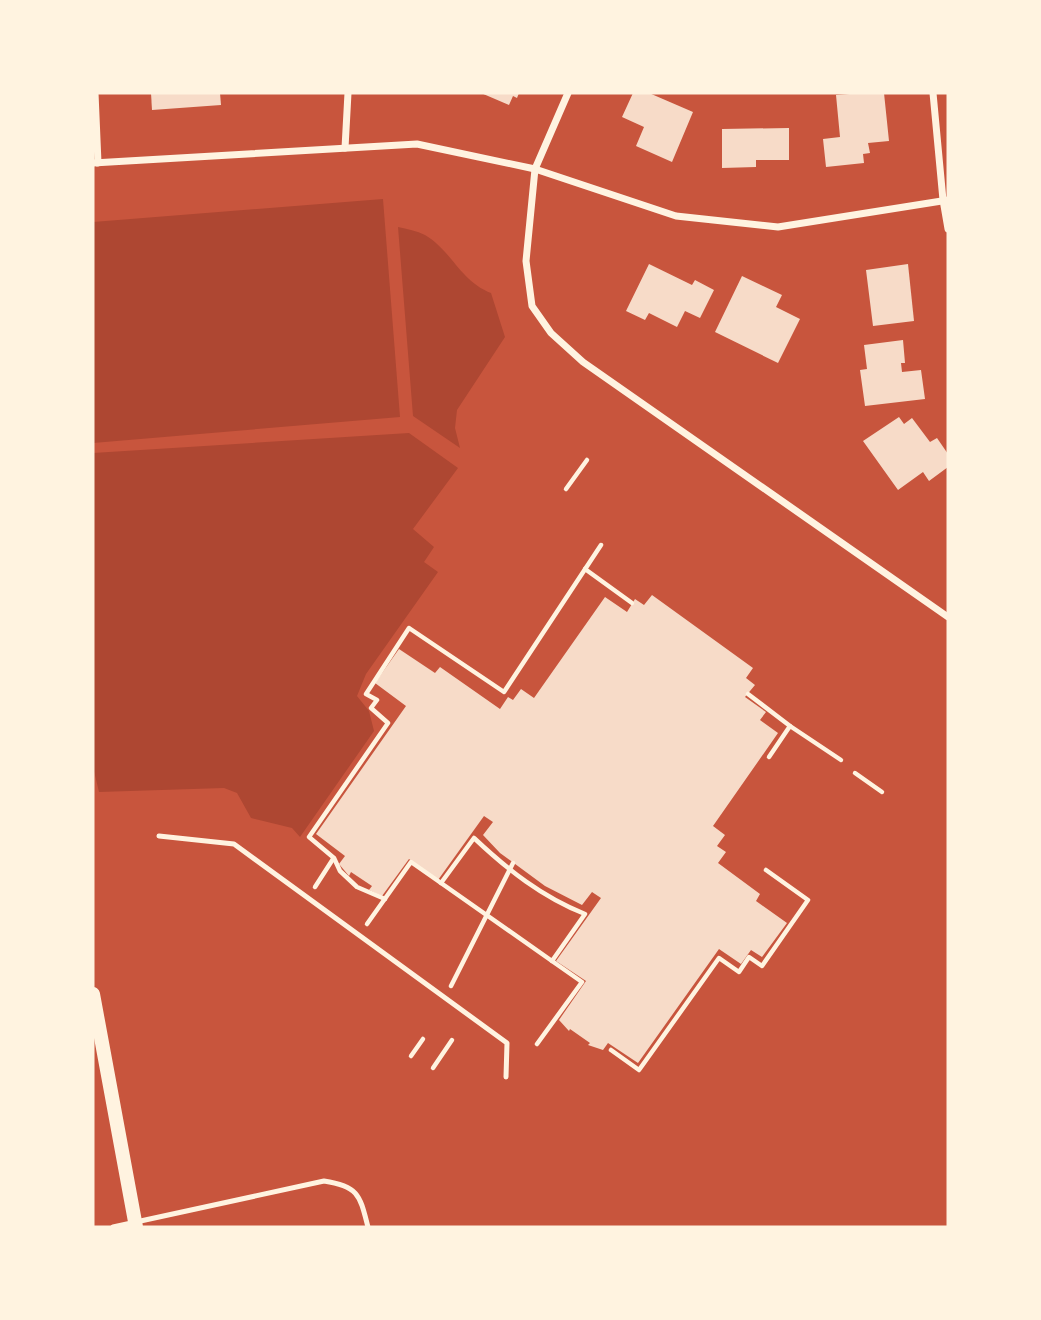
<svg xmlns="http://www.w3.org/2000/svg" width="1041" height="1320" font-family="Signika,sans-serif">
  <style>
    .green { fill: #ae4732 }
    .building { fill: #f7dbc8 }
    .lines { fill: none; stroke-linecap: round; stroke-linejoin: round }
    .path { stroke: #fff3e0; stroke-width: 4.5 }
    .service { stroke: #fff3e0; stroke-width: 5 }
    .minor { stroke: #fff3e0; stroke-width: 7 }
    .secondary { stroke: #fff3e0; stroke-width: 14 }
  </style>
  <rect width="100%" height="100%" fill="#c8553d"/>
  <g class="green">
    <path d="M383 199 400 417 93 443V222Z"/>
    <path d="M398 227C407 229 417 231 425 235 452 251 460 281 491 293L505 337 457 410 455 428 460 448 413 416Z"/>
    <path d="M409 433 458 468 413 529 434 547 424 562 438 572 366 674 357 696 369 711 374 731 300 837 292 828 251 818 237 793 224 788 99 792 93 767V453Z"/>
  </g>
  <g class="building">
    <path d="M151 93H220L221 105 152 110Z"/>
    <path d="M481 93H519L517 98 513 96 509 105Z"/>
    <path d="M633 93H649L693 112 672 162 636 146 644 127 622 117Z"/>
    <path d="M863 93H884L889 141 868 143 870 153 863 154 864 163 826 167 823 139 840 137 836 95Z"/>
    <path d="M789 128V160H756V167L722 168V129Z"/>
    <path d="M649 264 692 285 695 280 714 290 700 318 685 311 677 327 649 313 645 320 626 311Z"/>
    <path d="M908 264 914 321 873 326 866 270Z"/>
    <path d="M742 276 782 295 776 307 800 319 778 363 715 332Z"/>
    <path d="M903 340 905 363H901L902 372 921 370 925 399 865 406 860 370 867 369 864 345Z"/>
    <path d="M899 417 904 424 912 418 930 442 937 438 948 454V467L929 481 923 472 898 490 863 441Z"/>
    <path d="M652 595 753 668 746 678 755 685 745 697 766 712 760 720 778 733 713 826 725 835 717 846 726 852 718 863 760 894 756 901 787 923 762 957 751 950 741 964 719 949 638 1063 608 1043 603 1050 588 1045 590 1043 570 1029 569 1031 559 1020 586 981 556 961 601 898 592 892 582 905 545 886 500 853 483 835 493 822 484 816 438 880 409 859 382 896 369 890 372 886 351 872 349 876 339 864 345 856 316 834 406 706 375 683 399 649 435 673 440 667 500 709 508 697 513 700 521 689 534 698 605 597 627 612 635 599 644 605Z"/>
  </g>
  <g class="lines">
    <g class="path">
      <path d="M566 489 587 460"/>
      <path d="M585 569 632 603"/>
      <path d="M748 694 790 726"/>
      <path d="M769 757 790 726 841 760"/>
      <path d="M855 773 882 792"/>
      <path d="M474 838C508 870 542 897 585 914L552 961 441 883Z"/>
      <path d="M315 887 333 859"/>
      <path d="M385 899 357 887 340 871 334 858 309 837 388 723 371 708 377 700 366 694 409 628 504 692 601 545"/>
      <path d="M367 924 411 862 441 883"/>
      <path d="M451 986 513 863"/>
      <path d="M537 1044 582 982 552 961"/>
      <path d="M611 1050 639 1070 719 958 739 972 749 957 762 966 808 900 766 870"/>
      <path d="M411 1056 423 1039"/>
      <path d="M433 1068 452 1040"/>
    </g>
    <g class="service">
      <path d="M159 836 234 844 507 1043 506 1077"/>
      <path d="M113 1227 324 1181C359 1186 360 1196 368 1227"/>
    </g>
    <g class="minor">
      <path d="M95 93 98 163"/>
      <path d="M568 93 535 169 526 261 532 306 551 333 583 362 948 617"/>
      <path d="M933 93 943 200 948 229"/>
      <path d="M345 148 348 93"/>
      <path d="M93 163 417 144 535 169 676 216 778 227 948 200"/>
    </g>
    <path class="secondary" d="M93 994 136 1227"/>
  </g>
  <rect width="1041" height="1320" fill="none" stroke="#fff3e0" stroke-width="189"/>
</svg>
